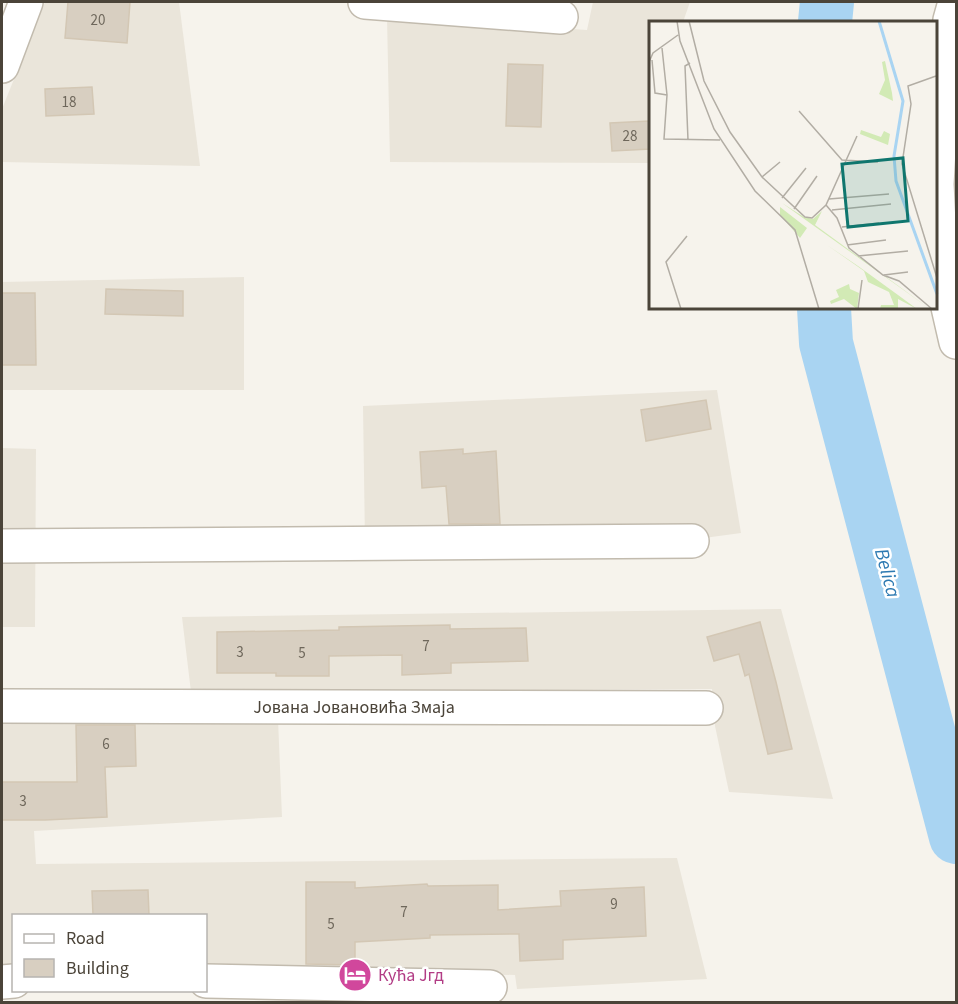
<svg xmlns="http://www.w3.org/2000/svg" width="958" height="1004" font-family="'Source Sans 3',sans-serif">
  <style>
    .residential { fill: #eae5da }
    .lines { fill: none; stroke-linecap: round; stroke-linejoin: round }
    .river { stroke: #a9d4f2; stroke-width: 54 }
    .building { fill: #d8cfc1; stroke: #d3c7b4; stroke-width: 1.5 }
    .minor-casing { stroke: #c2bbae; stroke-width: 36 }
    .minor { stroke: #fff; stroke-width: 33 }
    .labels { text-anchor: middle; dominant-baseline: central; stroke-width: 5; stroke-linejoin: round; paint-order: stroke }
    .number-label { font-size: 15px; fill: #6e675b }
    .street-label { font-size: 18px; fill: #4b4439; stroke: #fff }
    .hotel-label { font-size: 18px; fill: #b23c85; stroke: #fff; text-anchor: start }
    .water-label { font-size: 20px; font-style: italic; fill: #2e7ab2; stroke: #fff }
    .inset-river { fill: none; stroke: #a9d4f2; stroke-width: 3 }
    .inset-road { fill: none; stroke: #b2ada4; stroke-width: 1.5 }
    .view { fill: #0f766e; fill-opacity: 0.15; stroke: #0f766e; stroke-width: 3 }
    .inset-edge { fill: none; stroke: #4b4439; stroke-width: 3 }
  </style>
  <rect width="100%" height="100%" fill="#f6f3ec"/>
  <g class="residential">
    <path d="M45 2H179L200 166 2 162V109Z"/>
    <path d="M593 2H690L683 22H650V163L390 162 387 17 587 30Z"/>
    <path d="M244 277V390H2V282Z"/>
    <path d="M717 390 741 533 704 538 365 543 363 406Z"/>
    <path d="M2 448 36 449 35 627H2Z"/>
    <path d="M781 609 833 799 729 792 715 726 712 689 191 692 182 617Z"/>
    <path d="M2 719H278L282 817 34 831 36 864 677 858 707 979 517 989 515 975 206 969V916H14L13 968 2 969Z"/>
  </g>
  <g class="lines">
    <g class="river">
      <path d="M825 22 827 2"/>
      <path d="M824 308 826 343 956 837"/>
    </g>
  </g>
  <g class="building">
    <path d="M68 2H130L127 43 65 38Z"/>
    <path d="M508 64 543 65 541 127 506 126Z"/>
    <path d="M92 87 94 114 46 116 45 89Z"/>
    <path d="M649 121 650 149 612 151 610 123Z"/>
    <path d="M106 289 183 291V316L105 314Z"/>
    <path d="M2 293H35L36 365H2Z"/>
    <path d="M706 400 711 429 646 441 641 410Z"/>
    <path d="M463 449V454L496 451 500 524H449L446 486 422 488 420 452Z"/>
    <path d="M760 622 776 682 792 749 768 754 749 674 745 676 739 654 714 661 707 637Z"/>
    <path d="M450 625V629L526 628 528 661 451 663V673L402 675V655L329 656V676H276V673H217V632L339 630V627Z"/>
    <path d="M76 725H135L136 766 105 767 107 817 45 820H2V782H77Z"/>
    <path d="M306 882H355V888L427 884 428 886 498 885V910L561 906 560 891 644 887 646 936 563 940V959L520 961 519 934 430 935V938L355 942V965L306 964Z"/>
    <path d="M148 890 149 915H93L92 891Z"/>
  </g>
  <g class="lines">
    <g class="minor-casing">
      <g id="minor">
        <path d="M365 2 561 17"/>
        <path d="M955 2 950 20 943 81 937 184 942 281 956 342"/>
        <path d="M2 66 26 2"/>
        <path d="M2 546 692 541"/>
        <path d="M2 706 706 708"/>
        <path d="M206 981 490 987"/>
        <path d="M2 982 14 981"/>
      </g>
    </g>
    <use href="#minor" class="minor"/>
  </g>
  <defs>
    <g id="hotel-disc" transform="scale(1.725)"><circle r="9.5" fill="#d1479c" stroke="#fff"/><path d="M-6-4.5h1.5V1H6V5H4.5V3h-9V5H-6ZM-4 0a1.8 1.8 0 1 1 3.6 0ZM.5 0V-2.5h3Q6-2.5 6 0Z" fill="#fff"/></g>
  </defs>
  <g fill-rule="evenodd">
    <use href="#hotel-disc" x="355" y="975"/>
  </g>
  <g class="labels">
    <g class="number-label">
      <text x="98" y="20">20</text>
      <text x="69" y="102">18</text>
      <text x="630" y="136">28</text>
      <text x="426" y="646">7</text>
      <text x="240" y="652">3</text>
      <text x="302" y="653">5</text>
      <text x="106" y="744">6</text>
      <text x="23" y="801">3</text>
      <text x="614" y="904">9</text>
      <text x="404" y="912">7</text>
      <text x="331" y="924">5</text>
    </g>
    <g class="street-label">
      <text x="354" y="707">Јована Јовановића Змаја</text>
    </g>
    <g class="hotel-label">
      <text x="378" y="975">Кућа Јгд</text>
    </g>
    <g class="water-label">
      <text transform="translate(887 573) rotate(75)">Belica</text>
    </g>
  </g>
  <g transform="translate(649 21)">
    <rect width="288" height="288" fill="#f6f3ec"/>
    <path d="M236 40 243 72 244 80 230 73 236 59 233 41ZM212 109 232 116 235 110 241 113 239 124 211 113ZM133 182 155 196 164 198 173 190 166 204 281 288ZM131 186 158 207 151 217 131 194ZM178 224 209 245 249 274 268 288 249 278V288H231L232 284H245L240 271 219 261 215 250ZM200 263 201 268 210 272 208 288 195 278 182 283 181 280 190 276 187 269Z" fill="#d2eab5"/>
    <path class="inset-river" d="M230 0 254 80 245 135 247 160 288 273"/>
    <path class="inset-road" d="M28 0 31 20 65 108 106 170 146 209 170 288M40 0 55 60 81 111 113 156 156 196 163 197 177 184 208 115M13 27 18 74 15 118 71 119M3 39 6 72 18 74M0 41 4 32 29 14M287 55 259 65 262 83 253 143 288 257M150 90 193 139 229 141M39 119 36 45 41 42M113 156 131 141M133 177 157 147M180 178 240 173M177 184 188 197 200 227 234 254 250 260 283 288M145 188 168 155M183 189 242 183M193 206 230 202M198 224 237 219M209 235 259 230M235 254 259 251M32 288 17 241 38 215M209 288 213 259"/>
    <path class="view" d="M254 137 259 200 199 206 193 143Z"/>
    <rect width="288" height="288" class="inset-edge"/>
  </g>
  <rect width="958" height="1004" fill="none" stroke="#4b4439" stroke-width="6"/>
  <rect x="12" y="914" width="195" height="78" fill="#ffffff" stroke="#b7b4b0" stroke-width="1.5"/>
  <rect x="24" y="934" width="30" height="9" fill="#ffffff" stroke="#b7b4b0" stroke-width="1.5"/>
  <text x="66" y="944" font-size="18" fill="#4b4439">Road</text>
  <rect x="24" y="959" width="30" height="18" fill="#d8cfc1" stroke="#b7b4b0" stroke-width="1.5"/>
  <text x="66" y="974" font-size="18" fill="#4b4439">Building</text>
</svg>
